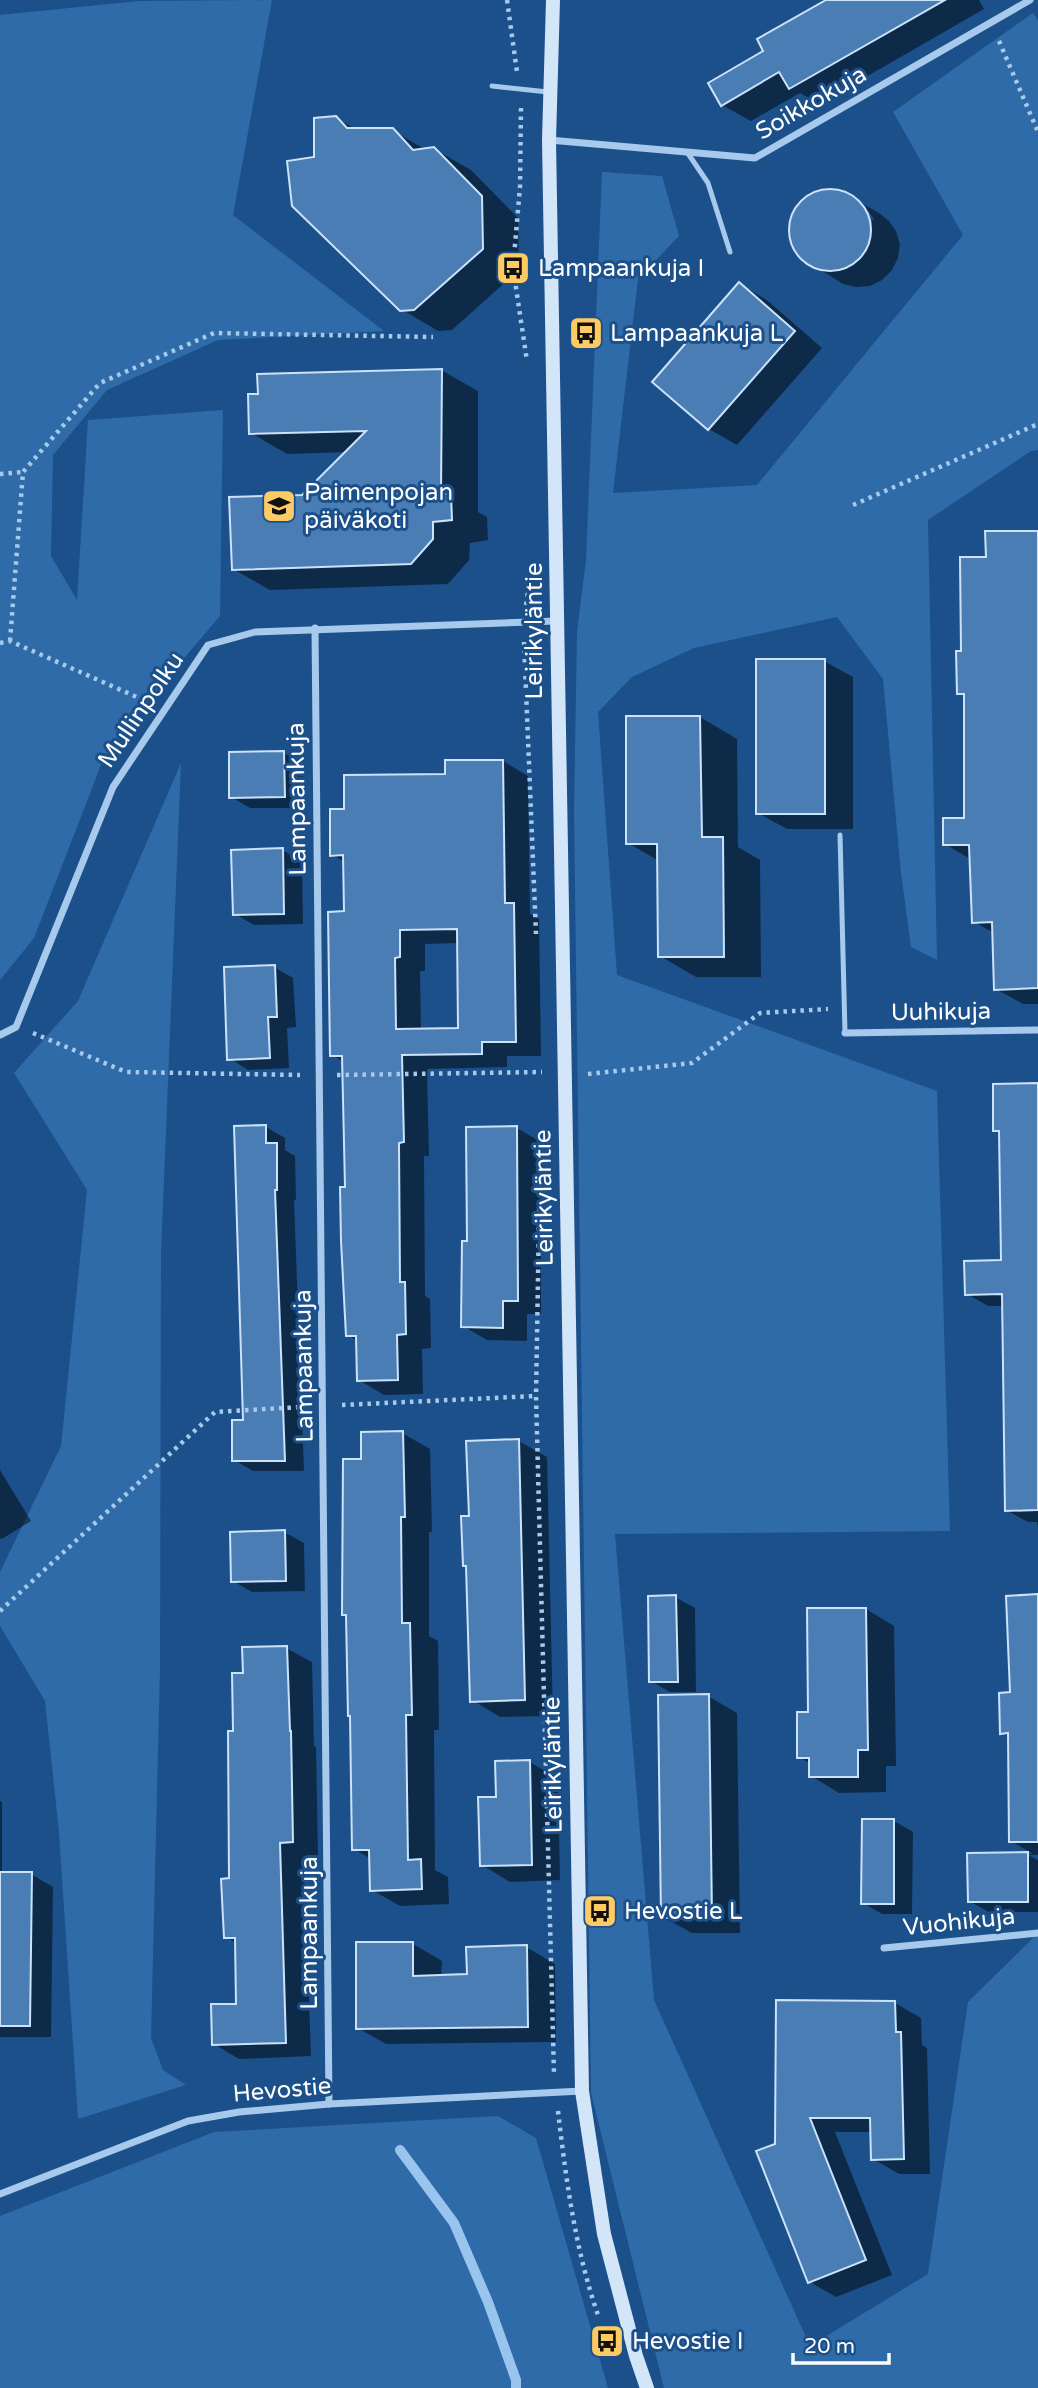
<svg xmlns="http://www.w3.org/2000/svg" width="1038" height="2388" font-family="'Varela Round',sans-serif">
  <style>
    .green { fill: #2f6ba8 }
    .shadow { fill: #0007; fill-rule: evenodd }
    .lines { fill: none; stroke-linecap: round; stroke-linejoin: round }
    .stream { stroke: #99c4ee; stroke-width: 10 }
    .building { fill: #497db4; stroke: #cce2f9; stroke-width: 2; fill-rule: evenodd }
    .path { stroke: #a6c9ec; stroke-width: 4.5; stroke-dasharray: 3.5 5; stroke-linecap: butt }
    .lane { stroke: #a6c9ec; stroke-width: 5 }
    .street { stroke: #a6c9ec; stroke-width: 7 }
    .secondary { stroke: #d3e5f9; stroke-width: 14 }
    .labels { text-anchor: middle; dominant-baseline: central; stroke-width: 6; stroke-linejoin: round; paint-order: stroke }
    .street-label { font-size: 24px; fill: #fff; stroke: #1c508a }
    .poi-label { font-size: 24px; fill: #fff; stroke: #1c508a; text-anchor: start }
  </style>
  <rect width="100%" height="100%" fill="#1c508a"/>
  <g class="green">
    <path d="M272 0 233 215 384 331 218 340 107 390 53 455 51 556 77 600 88 420 223 410 220 616 146 703 101 765 34 938 0 980V15L139 1Z"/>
    <path d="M1033 13 1038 20V450L1031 451 928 520 937 960 911 947 901 873 883 679 837 617 694 648 632 677 598 712 617 975 937 1091 950 1531 615 1534 654 2000 810 2346 928 2274 968 2002 1038 1933V2388H664L591 2093 574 813 577 632 586 560 602 172 662 176 679 236 638 279 613 493 757 485 963 235 893 112Z"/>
    <path d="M181 763 161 1253 160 1668 151 2038 163 2070 186 2085 78 2119 59 1832 45 1701 0 1626V1572L61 1446 87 1190 14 1073 78 1001Z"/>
    <path d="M498 2116 536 2138 608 2388H0V2216L214 2132Z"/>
  </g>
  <g class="shadow">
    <path d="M829 0H979L984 9 819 104 800 93 751 121 722 105 766 51Z"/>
    <path d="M336 118 357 130H392L426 150 434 149 471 170 518 218 519 270 452 330 438 331 401 309 316 159Z"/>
    <path d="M825 191H837L849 196 879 213 889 221 896 231 900 244 898 258 892 270 882 280 870 286 856 287 843 284 802 258 794 247 791 235V223L795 211 803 201 813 194ZM860 205H864L874 219 871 221Z"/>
    <path d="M740 284 768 301 822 348 737 445 709 429Z"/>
    <path d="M441 370 478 391V512L487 517 488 540 470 543 469 560 448 584 270 590 233 569 347 452 287 454 251 433Z"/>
    <path d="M1038 534V1004H1023L996 989 994 933 974 922 972 860 945 844 966 820 965 697 959 693 962 653 987 559Z"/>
    <path d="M824 661 853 677V829H787L758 813Z"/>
    <path d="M700 717 737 739 738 847 760 860 761 977H696L660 956 659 861 628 843Z"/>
    <path d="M284 753 303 764 304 808H250L231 797Z"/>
    <path d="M503 761 528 776 530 914 539 919 541 1056H507V1067L427 1069 429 1156H424L425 1296 430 1299 431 1348 422 1349 423 1394 384 1395 359 1380 358 1341 348 1335 344 1062 332 1055 346 913 345 862 332 855 346 810 447 775ZM459 943 460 1030H421L420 971H425V944Z"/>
    <path d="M282 850 302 861 303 924 254 925 235 914Z"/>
    <path d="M274 967 293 978 296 1027 287 1028 289 1068 248 1070 229 1058Z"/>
    <path d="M1038 1085V1528L1037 1522H1028L1006 1510 1004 1306H988L967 1294 1003 1262 1001 1133 995 1130Z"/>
    <path d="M266 1127 285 1138V1150L295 1156 296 1200H294L304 1471H253L234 1460 245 1422Z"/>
    <path d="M468 1128H517L541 1142V1314H527V1341L487 1340 463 1326 469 1243Z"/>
    <path d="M402 1433 430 1449 432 1532H429V1636L438 1641 439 1730H434L435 1870 448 1877 449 1904 400 1906 372 1890 371 1859 354 1849 363 1461Z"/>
    <path d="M519 1441 547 1457 553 1716 500 1717 472 1700 468 1567 471 1518Z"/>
    <path d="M0 1470 31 1521 2 1539 0 1538Z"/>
    <path d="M284 1532 304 1543 305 1591 252 1592 233 1581Z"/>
    <path d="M1038 1596V1855H1028L1038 1860V1912H989L969 1901V1854H1033L1011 1841 1010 1737 1002 1733Z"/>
    <path d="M675 1597 695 1608 696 1692H670L651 1681Z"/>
    <path d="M866 1609 894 1626 896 1766H886V1792L839 1793 811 1776V1764L799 1757 810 1714Z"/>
    <path d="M286 1648 312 1662 314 1746 316 1747 318 1856H304L311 2056 239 2059 214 2044 238 2005 236 1943 226 1937 231 1880 235 1733 245 1675Z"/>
    <path d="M708 1696 737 1713 740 1933H692L663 1917Z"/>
    <path d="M530 1762 558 1779 560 1880 510 1882 482 1865Z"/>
    <path d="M0 1801 2 1802V1874H31L53 1887 51 2037H0Z"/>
    <path d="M894 1821 913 1832 912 1914H882L863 1903Z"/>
    <path d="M358 1944H413L442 1961 441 1977 468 1976 526 1947 555 1964 556 2042 386 2044 358 2028Z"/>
    <path d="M895 2003 921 2018 922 2045 927 2048 930 2174H899L873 2159 872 2132H835L892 2275 836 2297 810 2282 777 2145Z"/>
  </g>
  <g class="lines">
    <path class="stream" d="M400 2150 454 2223 488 2302 516 2380V2388"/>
  </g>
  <g class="building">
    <path d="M826 0H945L789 89 779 72 721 106 708 83 763 51 757 39Z"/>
    <path d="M336 116 347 128H393L413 150 434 147 482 196 483 249 414 310 400 311 292 206 287 161 314 157V118Z"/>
    <circle cx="830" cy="230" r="41"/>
    <path d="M739 282 795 331 708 430 652 382Z"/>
    <path d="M442 369 441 494H451L452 520 433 522V539L411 564 232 570 229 497 302 495 366 431 249 434 248 394H258L257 374Z"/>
    <path d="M985 531H1038V988L994 990 992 922 972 923 969 845H943V818H964V694H957L956 651H961L960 557H986Z"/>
    <rect x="756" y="659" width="69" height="155"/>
    <path d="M626 716H700L702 837H723L724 957H658L657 844H626Z"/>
    <path d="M284 751 285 797 229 798V752Z"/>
    <path d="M445 760H503L505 903H514L516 1042H482V1054L402 1055 404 1142 399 1143 400 1282H405L406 1334 397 1335 398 1380 357 1381 356 1336H346L341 1241 340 1187H345L342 1056H330L328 912 344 911 343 855 330 856V809H344V775L445 774ZM457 929 458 1028 396 1029 395 958 400 957V930Z"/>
    <path d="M283 848 284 914 233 915 231 850Z"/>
    <path d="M275 965 277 1017H268L270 1058 227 1060 224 967Z"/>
    <path d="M1038 1083V1510L1005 1511 1002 1294 965 1295 964 1261 1001 1260 999 1131H993V1084Z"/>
    <path d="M266 1125V1143H277V1190H275L285 1461H232V1420H243L234 1126Z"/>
    <path d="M517 1126 518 1301H503V1328L461 1327 462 1241H467L466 1127Z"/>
    <path d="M403 1431 405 1517H401L402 1623H410L412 1715H406L408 1860 421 1859 422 1889 370 1891 369 1850H352L350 1716H348L346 1615H342L343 1459H361V1432Z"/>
    <path d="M519 1439 525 1700 470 1702 466 1566H463L461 1516H469L466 1441Z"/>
    <path d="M285 1530 286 1581 231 1582 230 1532Z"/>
    <path d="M1038 1594V1842H1009L1008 1733 1000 1734 999 1693 1010 1692 1006 1596Z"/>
    <path d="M676 1595 678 1682H649L648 1596Z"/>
    <path d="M807 1608H866L868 1750H858V1777H809V1758H797V1712H808Z"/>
    <path d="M287 1646 290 1731H291L293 1842 280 1843 286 2043 212 2045 211 2004H236L235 1938H224L221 1879 229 1878 228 1731H233L232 1673H243L242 1647Z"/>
    <path d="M709 1694 712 1917 661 1918 658 1695Z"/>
    <path d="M530 1760 532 1865 480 1866 478 1797H496L495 1761Z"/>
    <path d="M862 1819H894V1904H861Z"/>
    <path d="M1028 1852V1902H968L967 1853Z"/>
    <path d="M0 1872H32L30 2026H0Z"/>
    <path d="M356 1942H413V1976L467 1974 466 1947 527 1945 528 2027 356 2029Z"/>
    <path d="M776 2000 895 2001 896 2032H901L904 2159 871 2160 870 2118H810L866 2260 808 2283 756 2151 775 2144Z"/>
  </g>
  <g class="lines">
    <g class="path">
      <path d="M507 0 517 72"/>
      <path d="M999 41 1038 132"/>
      <path d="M521 108 520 187 513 268 527 361"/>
      <path d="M0 474 23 472"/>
      <path d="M853 505 1038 424"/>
      <path d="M526 605 531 572"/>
      <path d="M10 641 23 472 100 383 214 333 433 337"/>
      <path d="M524 642 536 934"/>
      <path d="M0 643 10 641 148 702"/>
      <path d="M33 1033 126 1072 300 1075"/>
      <path d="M588 1074 692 1063 760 1013 828 1009"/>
      <path d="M337 1075 542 1072"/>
      <path d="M540 1159 536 1396 554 2074"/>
      <path d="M342 1405 536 1396"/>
      <path d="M0 1611 215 1412 302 1407"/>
      <path d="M558 2111C566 2179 575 2249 598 2315"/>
    </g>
    <g class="lane">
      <path d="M492 86 548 92"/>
      <path d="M687 152 708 183 730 252"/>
      <path d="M840 835 845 1033"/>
    </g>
    <g class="street">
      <path d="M549 140 755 158 1030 0"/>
      <path d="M315 628 329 2104"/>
      <path d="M845 1033 1038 1030"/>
      <path d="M0 1035 16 1027 113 787 208 645 255 632 556 621"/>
      <path d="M884 1948 1038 1933"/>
      <path d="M0 2194 188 2121 239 2112 329 2104 582 2091"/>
    </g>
    <path class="secondary" d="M553 0 549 140 582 2091 604 2234 636 2356 647 2388"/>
  </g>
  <defs>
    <g id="bus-square" transform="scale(1.75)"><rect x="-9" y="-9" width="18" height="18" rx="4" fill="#fdca64" stroke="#1c508a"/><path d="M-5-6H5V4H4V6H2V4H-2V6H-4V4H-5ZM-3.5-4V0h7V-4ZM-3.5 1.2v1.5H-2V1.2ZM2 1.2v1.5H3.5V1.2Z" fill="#111"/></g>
    <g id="school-square" transform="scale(1.75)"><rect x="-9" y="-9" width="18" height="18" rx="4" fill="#fdca64" stroke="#1c508a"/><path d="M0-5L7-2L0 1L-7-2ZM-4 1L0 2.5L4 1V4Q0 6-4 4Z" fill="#111"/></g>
  </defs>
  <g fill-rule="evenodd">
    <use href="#bus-square" x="513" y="268"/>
    <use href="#bus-square" x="586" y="333"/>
    <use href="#school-square" x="279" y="506"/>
    <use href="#bus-square" x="600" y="1911"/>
    <use href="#bus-square" x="607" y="2341"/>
  </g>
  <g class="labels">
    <g class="street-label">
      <text transform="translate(811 103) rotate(-30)">Soikkokuja</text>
      <text transform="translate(534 631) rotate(-90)">Leirikyläntie</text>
      <text transform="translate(141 710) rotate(-56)">Mullinpolku</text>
      <text transform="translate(297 799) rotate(-91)">Lampaankuja</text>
      <text transform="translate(941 1012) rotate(-1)">Uuhikuja</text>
      <text transform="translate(544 1198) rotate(-91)">Leirikyläntie</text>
      <text transform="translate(304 1366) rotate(-91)">Lampaankuja</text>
      <text transform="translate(553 1765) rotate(-91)">Leirikyläntie</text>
      <text transform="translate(959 1922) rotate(-6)">Vuohikuja</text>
      <text transform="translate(309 1933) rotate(-90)">Lampaankuja</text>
      <text transform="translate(282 2090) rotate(-5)">Hevostie</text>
    </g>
    <g class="poi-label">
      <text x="538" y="268">Lampaankuja I</text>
      <text x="610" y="333">Lampaankuja L</text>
      <text x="304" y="492">Paimenpojan<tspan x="304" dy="28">päiväkoti</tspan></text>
      <text x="624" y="1911">Hevostie L</text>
      <text x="632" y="2341">Hevostie I</text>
    </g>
  </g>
  <path d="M793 2353v10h96v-10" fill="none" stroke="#ffffff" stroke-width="3.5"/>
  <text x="804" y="2353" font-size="21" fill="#ffffff" stroke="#1c508a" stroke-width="5" paint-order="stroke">20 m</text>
</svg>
